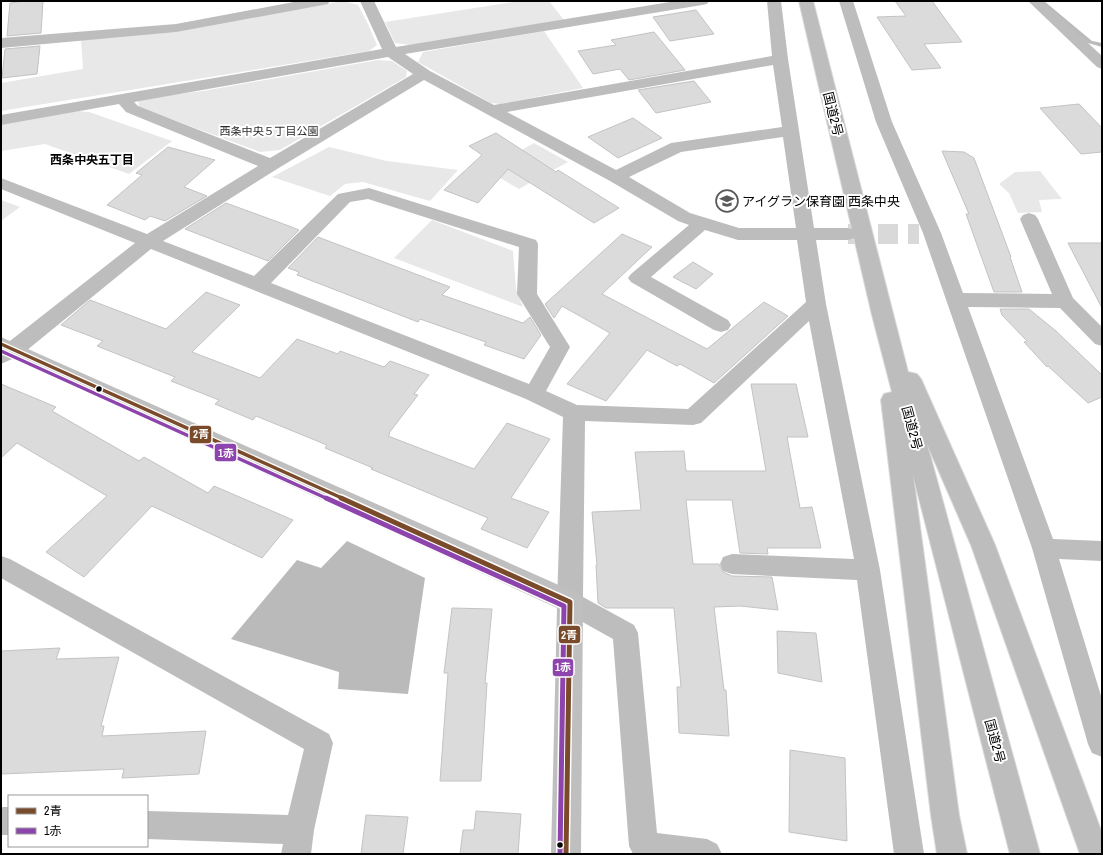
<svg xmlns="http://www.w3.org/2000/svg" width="1103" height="855" font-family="'Archivo Narrow','Noto Sans JP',sans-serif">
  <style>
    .green { fill: #e8e8e8 }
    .water { fill: #bababa }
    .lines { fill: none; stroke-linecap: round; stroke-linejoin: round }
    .stream { fill: #bababa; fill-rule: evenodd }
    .building { fill: #dbdbdb; stroke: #c3c3c3 }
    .street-tunnel { stroke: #d9d9d9; stroke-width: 20; stroke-dasharray: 20 10; stroke-linecap: butt }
    .highway-casing { stroke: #dbdbdb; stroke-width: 2 }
    .street { fill: #bdbdbd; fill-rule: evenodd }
    .secondary { fill: #bfbfbf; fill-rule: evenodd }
    .highway { fill: #bdbdbd; fill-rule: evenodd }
    .bus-1-far1-casing { stroke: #fff; stroke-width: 6 }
    .bus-1-casing { stroke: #fff; stroke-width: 8 }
    .bus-2-far1-casing { stroke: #fff; stroke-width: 6 }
    .bus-2-casing { stroke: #fff; stroke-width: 8 }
    .bus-1-far1 { stroke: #7a4b2a; stroke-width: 3.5 }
    .bus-1 { stroke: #7a4b2a; stroke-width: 5 }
    .bus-2-far1 { stroke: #8e44ad; stroke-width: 3.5 }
    .bus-2 { stroke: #8e44ad; stroke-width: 5 }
    .bus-dot { fill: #000; stroke: #fff; stroke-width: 1.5 }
    .labels { text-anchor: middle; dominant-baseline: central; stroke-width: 4; stroke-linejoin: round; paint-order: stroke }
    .far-park-label { font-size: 11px; fill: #2c2c2c; stroke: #fff }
    .far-neighbourhood-label { font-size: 12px; font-weight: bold; fill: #000; stroke: #fff }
    .street-label { font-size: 13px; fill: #000; stroke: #fff }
    .poi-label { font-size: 13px; fill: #000; stroke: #fff; text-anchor: start }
    .line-badge { stroke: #fff; stroke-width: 1.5 }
    .badge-label { font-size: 11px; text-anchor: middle; font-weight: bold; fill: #fff }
  </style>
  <rect width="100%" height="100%" fill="#fff"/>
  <g class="green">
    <path d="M343 1 358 5 368 24 377 45 369 51 1 111V83L83 69 81 40 175 31Z"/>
    <path d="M520 1H549L564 20 410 45 395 43 385 22Z"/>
    <path d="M544 31 583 88 500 104 491 103 418 62 423 52Z"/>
    <path d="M378 60 392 61 407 71 406 77 280 150 260 152 139 107 138 99 203 91Z"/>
    <path d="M78 111 89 112 172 141 129 174 45 144 1 151V124Z"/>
    <path d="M534 143 568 162 519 189 486 170Z"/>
    <path d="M329 147 387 161 458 170 430 201 363 182 345 184 330 196 272 177Z"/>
    <path d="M1040 171 1062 199 1039 200 1042 212 1018 213 1009 193 999 184 1015 172Z"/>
    <path d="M1 200 20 207 1 221Z"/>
    <path d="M432 220 513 251 516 289 523 307 394 258Z"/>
  </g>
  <path class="water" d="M347 541 425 578 408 694 338 689 339 672 231 639 297 560 321 568Z"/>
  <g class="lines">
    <path class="stream" d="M1037 1H1044L1092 41 1102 43V47L1088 43Z"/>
  </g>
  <g class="building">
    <path d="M25 1H43L41 33 7 36 10 3Z"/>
    <path d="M895 1H932L962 42 924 44 941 68 912 70 877 17 906 16Z"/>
    <path d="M696 10 714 34 670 41 653 17Z"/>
    <path d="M654 32 685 70 629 80 620 69 593 74 578 51 616 45 611 40Z"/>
    <path d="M40 46 37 74 2 78 5 49Z"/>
    <path d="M694 81 711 102 656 113 638 90Z"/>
    <path d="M1079 104 1102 128V152L1081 154 1040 108Z"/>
    <path d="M633 118 662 138 618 158 588 137Z"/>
    <path d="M496 133 556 172 558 170 619 208 594 223 508 169 478 203 444 190 482 155 469 146Z"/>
    <path d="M168 147 215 160 184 187 207 196 165 221 150 216 145 220 107 205 142 175 136 173Z"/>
    <path d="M942 151 964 152 974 158 1011 257H1010L1022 292H994L966 214H969Z"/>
    <path d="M226 203 289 226 299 230 268 261 185 229Z"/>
    <path d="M622 234 652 247 602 294 707 349 764 302 788 316 714 383 680 364 677 366 647 350 606 401 567 384 610 333 562 306 554 318 545 304Z"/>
    <path d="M318 237 450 287 442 295 523 323 530 317 541 335 524 359 484 345 486 342 420 319 418 322 297 275 299 272 288 268Z"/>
    <path d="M1068 243H1102V308Z"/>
    <path d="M693 262 713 274 696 289 673 277Z"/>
    <path d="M206 292 240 305 192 352 260 378 297 339 338 354 340 351 384 367 390 361 429 375 414 394 418 395 389 433 390 434 388 436 474 469 507 423 550 439 511 498 549 512 527 548 481 529 488 518 371 469 373 468 325 448 327 445 256 416 253 420 215 404 219 400 171 381 175 377 97 346 103 341 61 325 90 300 166 329Z"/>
    <path d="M1000 309H1029L1056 331 1102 375V397L1088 403 1048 366 1047 367 1024 342 1027 341 1002 315Z"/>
    <path d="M1 384 56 407 52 411 139 461 144 457 208 493 214 486 293 520 262 558 152 506 84 577 46 552 107 496 17 443 1 458Z"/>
    <path d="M751 384H796L808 437H787L800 508 812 507 821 548H767L768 554 740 553 732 500H686L693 564H719L723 572 732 576 772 577 778 610 740 606 714 607 724 690H726L729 736 679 733 677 687H681L674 608H606L598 603 596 565H597L592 512 641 510 635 452 684 451 686 471H766Z"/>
    <path d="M452 608 492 609 485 683H487L481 781H440L448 673H444Z"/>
    <path d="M777 631 816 633 822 682 778 673Z"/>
    <path d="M60 648 56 659 119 657 101 726H104L102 736 206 731 199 774 122 778 124 769 1 774V651Z"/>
    <path d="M790 750 845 758 847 841 789 832Z"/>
    <path d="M476 811 521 814 518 854H460L463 830H474Z"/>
    <path d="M366 815 408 817 403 854H361Z"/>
  </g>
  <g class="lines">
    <path class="street-tunnel" d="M848 234H919"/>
    <g class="highway-casing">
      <path id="highway" d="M799 1H813L908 372 917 374 921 379 995 545 1102 833V854H1080L971 545 927 444 1040 854H1010L913 475 959 815 967 854H937L931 815 881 400 884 394 892 392 872 315Z"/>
    </g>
    <g class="street">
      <path d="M299 1H330L328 4 323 5 176 32 1 48V38L176 24Z"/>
      <path d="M360 1H374L396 47 676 1H709L707 4 702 5 405 54 430 71 494 105 772 56 767 1H781L788 59 814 228H848L855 230 857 234 855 238 848 240H816L826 304 880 570 924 854H894L857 580 732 574 723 571 720 564 723 557 732 554 854 559 809 321 701 423 693 425 585 421 583 597 634 625 638 633 657 833 707 839 717 844 722 854H633L629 846 613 639 561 610 557 602 563 417 526 399 151 249 21 355 1 364V348L135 243 1 189V178L147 234 258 166 126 112 119 104 1 125V115L382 49ZM388 57 413 74 270 158 138 106 134 102ZM773 65 782 127 671 143 616 170 507 112ZM424 80 610 181 678 221 689 225 631 274 628 278 631 282 714 330 721 332 728 330 731 325 728 320 651 277 705 230 738 240H797L806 302 688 409 577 405 546 391 570 347 537 294 538 244 536 240 369 188 338 194 254 276 163 241 277 169ZM783 137 796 228H739L690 213 629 177 681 152ZM368 199 519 247 517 294 550 347 529 384 271 283 350 202Z"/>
      <path d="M839 1H853L892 122 941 233 963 293 1052 294 1020 219 1023 215 1029 213 1035 215 1038 219 1073 298 1102 327V346L1095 344 1060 308 968 307 1053 539 1102 541V561L1059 559 1102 699V757L1092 753 1088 744 1032 548 923 233 876 122Z"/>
      <path d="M1028 1H1043L1102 56V69L1097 67Z"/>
      <path d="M1 556 10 559 329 734 333 743 314 830 311 854H281L283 844 147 839V811L288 815 304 749 1 578Z"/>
      <rect x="1" y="807" width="8" height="28"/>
    </g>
    <path class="secondary" d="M1 337 579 594 583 602 581 854H551L557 608 1 352Z"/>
    <use href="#highway" class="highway"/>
    <g class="bus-1-far1-casing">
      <path id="bus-1-far1" d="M1 344 344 499"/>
    </g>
    <g class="bus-1-casing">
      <path id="bus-1" d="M341 498 570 602 566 854"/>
    </g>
    <g class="bus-2-far1-casing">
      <path id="bus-2-far1" d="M1 351 328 499"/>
    </g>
    <g class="bus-2-casing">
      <path id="bus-2" d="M326 498 564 606 560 854"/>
    </g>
    <use href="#bus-1-far1" class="bus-1-far1"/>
    <use href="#bus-1" class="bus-1"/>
    <use href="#bus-2-far1" class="bus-2-far1"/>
    <use href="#bus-2" class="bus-2"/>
  </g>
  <defs>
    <g id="school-ring" transform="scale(1.15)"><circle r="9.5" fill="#fff" stroke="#595959" stroke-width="1.5"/><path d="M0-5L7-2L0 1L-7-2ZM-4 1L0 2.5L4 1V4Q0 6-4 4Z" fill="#595959"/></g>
  </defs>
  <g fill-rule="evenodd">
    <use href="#school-ring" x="727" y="201"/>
  </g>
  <g class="bus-dot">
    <circle cx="99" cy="389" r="3.5"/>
    <circle cx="560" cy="845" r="3.5"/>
  </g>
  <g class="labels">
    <g class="far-park-label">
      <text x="269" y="131">西条中央５丁目公園</text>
    </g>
    <g class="far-neighbourhood-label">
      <text x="92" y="160">西条中央五丁目</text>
    </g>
    <g class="street-label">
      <text transform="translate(833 114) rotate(76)">国道2号</text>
      <text transform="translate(912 428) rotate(75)">国道2号</text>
      <text transform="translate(995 741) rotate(75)">国道2号</text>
    </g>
    <g class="poi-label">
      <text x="742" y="201">アイグラン保育園 西条中央</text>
    </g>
  </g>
  <g class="line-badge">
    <rect x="189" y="425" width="23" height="19" rx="4" fill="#7a4b2a"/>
    <rect x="214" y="443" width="23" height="19" rx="4" fill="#8e44ad"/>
    <rect x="558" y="625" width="23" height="19" rx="4" fill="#7a4b2a"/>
    <rect x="552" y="658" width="22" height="19" rx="4" fill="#8e44ad"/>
  </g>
  <g class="badge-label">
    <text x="201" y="438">2青</text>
    <text x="226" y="457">1赤</text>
    <text x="569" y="639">2青</text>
    <text x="563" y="671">1赤</text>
  </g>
  <rect width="1103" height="855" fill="none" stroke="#000000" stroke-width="4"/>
  <rect x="8" y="795" width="140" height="52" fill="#ffffff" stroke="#999999"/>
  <rect x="16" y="808" width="20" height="6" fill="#7a4b2a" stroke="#999999"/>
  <text x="44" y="815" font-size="12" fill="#000000">2青</text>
  <rect x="16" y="828" width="20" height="6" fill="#8e44ad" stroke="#999999"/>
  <text x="44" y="835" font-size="12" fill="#000000">1赤</text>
</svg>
